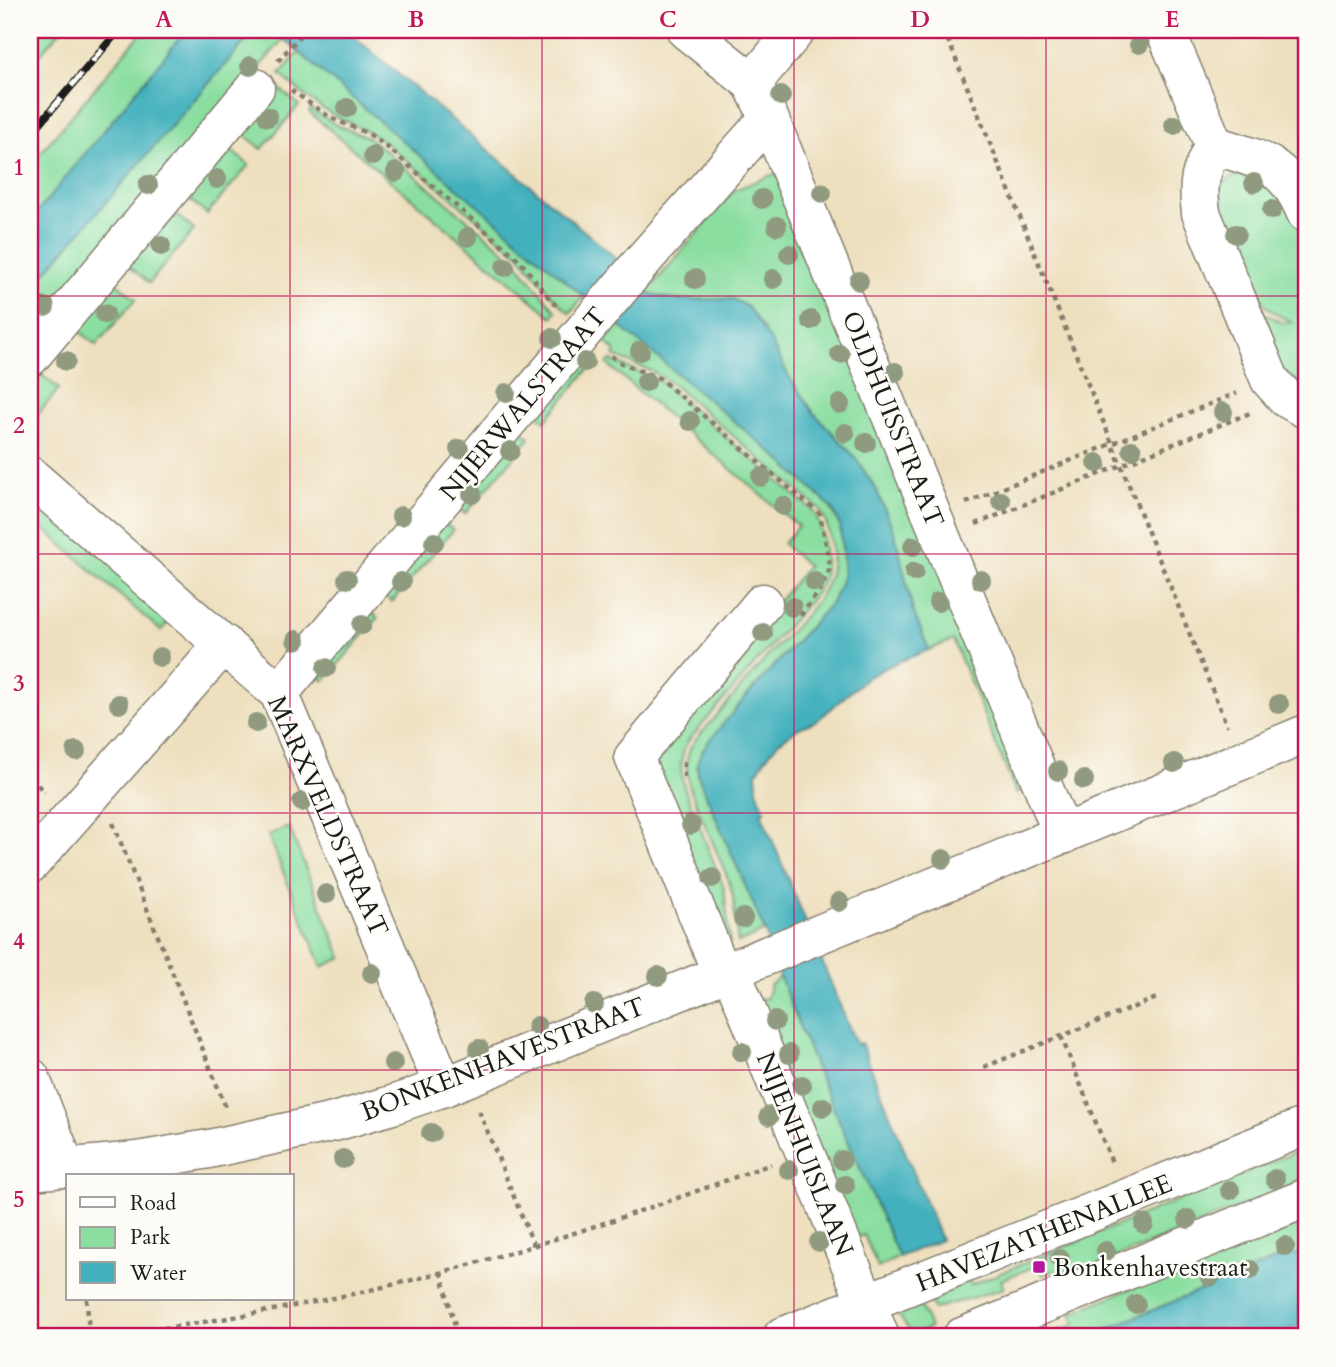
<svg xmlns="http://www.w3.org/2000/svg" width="1336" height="1367" font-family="Cardo,serif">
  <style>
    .green { fill: #8adea0; stroke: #537d5e; stroke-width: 2 }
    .water { fill: #42b1bd; stroke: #2f666c; stroke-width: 2 }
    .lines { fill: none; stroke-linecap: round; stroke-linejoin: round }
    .minor-casing { stroke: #857e6e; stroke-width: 41 }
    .major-casing { stroke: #857e6e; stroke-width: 41 }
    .path { stroke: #857e6e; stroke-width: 4.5; stroke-dasharray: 5 5; stroke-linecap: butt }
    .minor { stroke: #fff; stroke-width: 38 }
    .major { stroke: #fff; stroke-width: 38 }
    .rail-casing { stroke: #1c1c1c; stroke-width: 8 }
    .rail { stroke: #fdfcf7; stroke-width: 5; stroke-dasharray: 16; stroke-linecap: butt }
    .tree { fill: #8f9a7f }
    .grid { fill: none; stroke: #c2185b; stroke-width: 2; stroke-opacity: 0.55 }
    .poi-dot { fill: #b5179e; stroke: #fdfcf7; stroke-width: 2.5 }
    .labels { text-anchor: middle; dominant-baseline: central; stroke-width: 5; stroke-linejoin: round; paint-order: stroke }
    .street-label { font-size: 26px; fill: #1c1c1c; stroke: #fdfcf7 }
    .poi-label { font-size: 26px; fill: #1c1c1c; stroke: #fdfcf7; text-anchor: start }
    .neatline { fill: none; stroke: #c2185b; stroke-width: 2.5 }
    .grid-label { font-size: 23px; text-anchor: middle; font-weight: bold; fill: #c2185b }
  </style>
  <rect width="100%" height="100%" fill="#fdfcf7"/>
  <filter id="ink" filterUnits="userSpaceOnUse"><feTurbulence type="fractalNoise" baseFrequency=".0143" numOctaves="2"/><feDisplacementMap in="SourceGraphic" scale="14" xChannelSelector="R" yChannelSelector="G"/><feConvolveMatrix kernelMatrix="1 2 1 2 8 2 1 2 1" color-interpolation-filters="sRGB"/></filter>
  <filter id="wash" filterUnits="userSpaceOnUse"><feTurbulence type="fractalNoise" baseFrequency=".00686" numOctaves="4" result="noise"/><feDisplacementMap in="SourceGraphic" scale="28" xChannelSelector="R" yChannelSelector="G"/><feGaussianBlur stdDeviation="1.57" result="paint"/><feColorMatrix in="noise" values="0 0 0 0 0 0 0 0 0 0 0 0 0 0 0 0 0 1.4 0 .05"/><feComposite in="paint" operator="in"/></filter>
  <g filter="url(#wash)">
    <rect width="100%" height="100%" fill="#eee0bf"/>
    <g class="green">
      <path d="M30 30H61L30 66Z"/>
      <path d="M144 30H187L30 221V165Z"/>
      <path d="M255 30H273L284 38 30 338V290Z"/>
      <path d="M300 51 585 295 570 313C548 295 536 273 517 253L386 143C371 131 355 126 338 117 316 107 298 90 280 74Z"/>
      <path d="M273 83 299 105 262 149 239 130Z"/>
      <path d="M311 109 337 125 369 138 381 147 513 258 556 311 552 317 309 112Z"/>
      <path d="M224 145 249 165 207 214 183 194Z"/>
      <path d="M779 172 1031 787 1016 793 953 640 929 650 913 611 895 534 876 489 855 457 813 412 788 375 777 353 733 299 676 300 646 293 734 190Z"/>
      <path d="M1238 176 1262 180 1294 212 1306 243V382L1283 376 1256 309 1281 322 1291 323V321C1260 310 1258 295 1247 266L1240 269 1215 208 1221 205 1217 193C1221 183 1228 177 1238 176Z"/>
      <path d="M170 209 194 230 149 283 125 262Z"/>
      <path d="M111 278 136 299 96 345 72 325Z"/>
      <path d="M619 324 777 457 828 503 840 526 843 543V576L833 601 743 700 698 776 765 931 738 943 733 897 729 881 690 789C686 772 684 759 693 743 720 712 747 680 774 649 792 629 817 607 827 582 836 563 831 526 819 509L671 383 651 371 614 356 616 352 604 341Z"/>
      <path d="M586 347 598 358 545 421 533 410Z"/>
      <path d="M610 360 661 382 813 511C823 524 829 567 822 582 818 591 812 598 806 605L688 741C679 757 680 772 685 790L724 888 730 943 725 941 654 773 659 743 808 566 783 544 798 526 607 364Z"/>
      <path d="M35 369 59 389 30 424V375Z"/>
      <path d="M518 427 530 438 465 514 453 504Z"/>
      <path d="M30 489 174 615 161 631 30 517Z"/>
      <path d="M440 519 453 530 392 602 378 592Z"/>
      <path d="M366 607 378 618 324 681 312 671Z"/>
      <path d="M289 827 342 958 322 967 268 835Z"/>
      <path d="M780 977 815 1066 899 1257 878 1268 864 1235 852 1239 756 1000 767 998 770 985Z"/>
      <path d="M1306 1148V1180L1061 1280 1057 1270 1043 1275 1038 1265 1001 1280 1004 1288 934 1309 927 1293 967 1276 971 1285Z"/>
      <path d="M1293 1222 1306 1226V1257L1297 1254 1287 1255 1087 1337H1043L1075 1324 1071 1313Z"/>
      <path d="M917 1297 930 1328 913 1335 895 1311Z"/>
    </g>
    <g class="water">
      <path d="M186 30H255L30 290V221Z"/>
      <path d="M273 30H346L616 258 646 293 676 300 733 299 748 307 770 340 788 375 813 412 855 457 876 489 895 534 913 611 929 650 893 664 866 678 818 720 797 729 779 742 764 760 757 773V790L765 811 761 813 856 1044 861 1043 941 1240 899 1257 815 1066 780 977 765 931 698 776 697 762 705 746 743 700 833 601 843 576V558L840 526 833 509 777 457 573 287Z"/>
      <path d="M1297 1254 1306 1257V1323L1272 1337H1087L1287 1255Z"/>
    </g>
  </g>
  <g filter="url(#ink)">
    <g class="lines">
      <g class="minor-casing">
        <g id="minor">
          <path d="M686 30 752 83 769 118 1063 835"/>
          <path d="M1165 30 1214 145"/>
          <path d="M752 83 796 30"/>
          <path d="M1306 213C1285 162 1262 161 1214 145 1200 172 1197 183 1201 213L1270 380 1286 398 1306 409"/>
          <path d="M30 357 255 88"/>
          <path d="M30 476 279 693 444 1087"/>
          <path d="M279 693 646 257 769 118"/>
          <path d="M30 864 224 644"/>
          <path d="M731 971 880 1337"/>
          <path d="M722 974 634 757 763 603"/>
          <path d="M30 1077 66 1168"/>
          <path d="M30 1171 137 1161 209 1149 334 1122 392 1105 444 1087 722 974 1306 734"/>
          <path d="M782 1337 1306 1126"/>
        </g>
      </g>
      <g class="major-casing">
        <path id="major" d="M962 1337 1306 1198"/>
      </g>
      <g class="path">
        <path d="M944 30 1227 726"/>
        <path d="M278 61 305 30"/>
        <path d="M291 90 331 118 369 134 387 147 515 256C531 272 541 292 558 307"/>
        <path d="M611 356 621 363 659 378 820 514 829 560V571L821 589 800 616"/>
        <path d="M966 503 1237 393"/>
        <path d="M976 524 1250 413"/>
        <path d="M684 777V758"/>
        <path d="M30 778 45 792"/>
        <path d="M113 823 226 1108"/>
        <path d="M1061 1036 1113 1165"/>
        <path d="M984 1067 1159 997"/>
        <path d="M479 1111 534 1246"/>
        <path d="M441 1272 458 1337"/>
        <path d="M87 1299 89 1337"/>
        <path d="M104 1337C218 1321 331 1302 443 1272 554 1242 663 1204 771 1164"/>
      </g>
      <use href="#minor" class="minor"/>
      <use href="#major" class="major"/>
      <g class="rail-casing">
        <path id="rail" d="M30 135 119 30"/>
      </g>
      <use href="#rail" class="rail"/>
    </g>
    <g class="tree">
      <circle cx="1139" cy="44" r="10"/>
      <circle cx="250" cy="66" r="10"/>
      <circle cx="781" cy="96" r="10"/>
      <circle cx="347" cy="108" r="10"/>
      <circle cx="268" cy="117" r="10"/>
      <circle cx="1174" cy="125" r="10"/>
      <circle cx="373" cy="156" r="10"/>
      <circle cx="396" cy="172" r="10"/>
      <circle cx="217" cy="179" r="10"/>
      <circle cx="1254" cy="183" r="10"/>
      <circle cx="148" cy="185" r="10"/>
      <circle cx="822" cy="193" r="10"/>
      <circle cx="762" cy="199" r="10"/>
      <circle cx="1272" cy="210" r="10"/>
      <circle cx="777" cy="226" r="10"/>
      <circle cx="1236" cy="234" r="10"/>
      <circle cx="468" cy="237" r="10"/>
      <circle cx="161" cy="246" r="10"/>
      <circle cx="789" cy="254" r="10"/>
      <circle cx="505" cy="267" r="10"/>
      <circle cx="695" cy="279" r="10"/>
      <circle cx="773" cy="279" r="10"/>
      <circle cx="859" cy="281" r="10"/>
      <circle cx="45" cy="307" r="10"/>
      <circle cx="105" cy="314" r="10"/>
      <circle cx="811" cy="320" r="10"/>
      <circle cx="552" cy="338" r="10"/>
      <circle cx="640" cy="351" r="10"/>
      <circle cx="840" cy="354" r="10"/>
      <circle cx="66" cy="361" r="10"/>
      <circle cx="585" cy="362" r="10"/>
      <circle cx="895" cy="372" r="10"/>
      <circle cx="646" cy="382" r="10"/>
      <circle cx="506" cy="393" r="10"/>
      <circle cx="840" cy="404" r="10"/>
      <circle cx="1223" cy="412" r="10"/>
      <circle cx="690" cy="421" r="10"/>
      <circle cx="845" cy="433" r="10"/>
      <circle cx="866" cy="443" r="10"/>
      <circle cx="459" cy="449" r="10"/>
      <circle cx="1132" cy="450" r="10"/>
      <circle cx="510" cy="451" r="10"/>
      <circle cx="1097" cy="463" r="10"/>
      <circle cx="761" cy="477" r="10"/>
      <circle cx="472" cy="494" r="10"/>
      <circle cx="1001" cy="501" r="10"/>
      <circle cx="783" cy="506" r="10"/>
      <circle cx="401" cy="516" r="10"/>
      <circle cx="434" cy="542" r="10"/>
      <circle cx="913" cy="546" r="10"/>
      <circle cx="914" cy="572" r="10"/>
      <circle cx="347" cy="579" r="10"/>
      <circle cx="981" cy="580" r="10"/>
      <circle cx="401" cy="582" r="10"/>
      <circle cx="815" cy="582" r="10"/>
      <circle cx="938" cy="602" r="10"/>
      <circle cx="792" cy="607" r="10"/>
      <circle cx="362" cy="625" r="10"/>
      <circle cx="763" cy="633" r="10"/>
      <circle cx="296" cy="640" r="10"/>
      <circle cx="160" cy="657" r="10"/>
      <circle cx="326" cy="668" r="10"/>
      <circle cx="119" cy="704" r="10"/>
      <circle cx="1279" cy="704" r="10"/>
      <circle cx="256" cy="723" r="10"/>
      <circle cx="76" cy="751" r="10"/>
      <circle cx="1174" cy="763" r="10"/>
      <circle cx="1058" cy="771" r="10"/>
      <circle cx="1084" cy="780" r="10"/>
      <circle cx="302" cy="802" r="10"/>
      <circle cx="691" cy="825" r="10"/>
      <circle cx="943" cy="859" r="10"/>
      <circle cx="712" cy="878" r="10"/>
      <circle cx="326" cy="894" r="10"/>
      <circle cx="839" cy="902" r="10"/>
      <circle cx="743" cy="918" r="10"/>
      <circle cx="372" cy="973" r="10"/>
      <circle cx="658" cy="976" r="10"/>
      <circle cx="594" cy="1004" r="10"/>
      <circle cx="775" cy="1021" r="10"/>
      <circle cx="537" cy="1026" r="10"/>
      <circle cx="479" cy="1049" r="10"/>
      <circle cx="742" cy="1052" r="10"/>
      <circle cx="789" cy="1054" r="10"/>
      <circle cx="393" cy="1063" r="10"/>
      <circle cx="802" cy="1085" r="10"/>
      <circle cx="823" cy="1107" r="10"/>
      <circle cx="769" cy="1116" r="10"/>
      <circle cx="431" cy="1133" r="10"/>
      <circle cx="343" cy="1159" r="10"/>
      <circle cx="842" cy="1160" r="10"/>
      <circle cx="789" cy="1170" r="10"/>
      <circle cx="1275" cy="1179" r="10"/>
      <circle cx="845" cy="1185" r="10"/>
      <circle cx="1230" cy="1190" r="10"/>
      <circle cx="1188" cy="1219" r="10"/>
      <circle cx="1144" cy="1224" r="10"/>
      <circle cx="819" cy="1242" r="10"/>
      <circle cx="1285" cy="1246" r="10"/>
      <circle cx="1106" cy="1251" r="10"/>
      <circle cx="1060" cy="1259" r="10"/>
      <circle cx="1250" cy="1270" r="10"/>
      <circle cx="1210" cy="1277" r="10"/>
      <circle cx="1136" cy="1304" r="10"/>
    </g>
  </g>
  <path class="grid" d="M290 30V1176M542 30V1337M794 30V1337M1046 30V1337M30 296H1306M30 554H1306M30 813H1306M30 1070H1306M290 1299V1337"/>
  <rect class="poi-dot" x="1032" y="1260" width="14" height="14" rx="3.5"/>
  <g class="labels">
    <g class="street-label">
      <text transform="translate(523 404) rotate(-50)">NIJERWALSTRAAT</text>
      <text transform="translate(893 419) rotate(68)">OLDHUISSTRAAT</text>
      <text transform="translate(328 816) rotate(66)">MARXVELDSTRAAT</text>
      <text transform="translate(503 1059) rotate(-21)">BONKENHAVESTRAAT</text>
      <text transform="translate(805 1154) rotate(68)">NIJENHUISLAAN</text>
      <text transform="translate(1044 1233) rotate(-22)">HAVEZATHENALLEE</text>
    </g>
    <g class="poi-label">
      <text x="1053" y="1267">Bonkenhavestraat</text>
    </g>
  </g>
  <rect width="1336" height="1367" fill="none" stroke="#fdfcf7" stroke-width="77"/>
  <rect x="66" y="1174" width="228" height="126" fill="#fdfcf7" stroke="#a3a29f" stroke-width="2"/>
  <rect x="80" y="1197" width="35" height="10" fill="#ffffff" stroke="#a3a29f" stroke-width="2"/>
  <text x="130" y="1210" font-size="21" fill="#1c1c1c">Road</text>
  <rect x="80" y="1227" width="35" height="21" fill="#8adea0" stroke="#a3a29f" stroke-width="2"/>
  <text x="130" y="1244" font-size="21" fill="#1c1c1c">Park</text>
  <rect x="80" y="1262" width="35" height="21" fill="#42b1bd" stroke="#a3a29f" stroke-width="2"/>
  <text x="130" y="1280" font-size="21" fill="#1c1c1c">Water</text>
  <rect x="38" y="38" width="1260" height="1290" class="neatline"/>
  <g class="grid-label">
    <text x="164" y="27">A</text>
    <text x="416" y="27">B</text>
    <text x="668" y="27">C</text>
    <text x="920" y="27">D</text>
    <text x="1172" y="27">E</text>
    <text x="19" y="175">1</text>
    <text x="19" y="433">2</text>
    <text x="19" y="691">3</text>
    <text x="19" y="949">4</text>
    <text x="19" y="1207">5</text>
  </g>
</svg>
